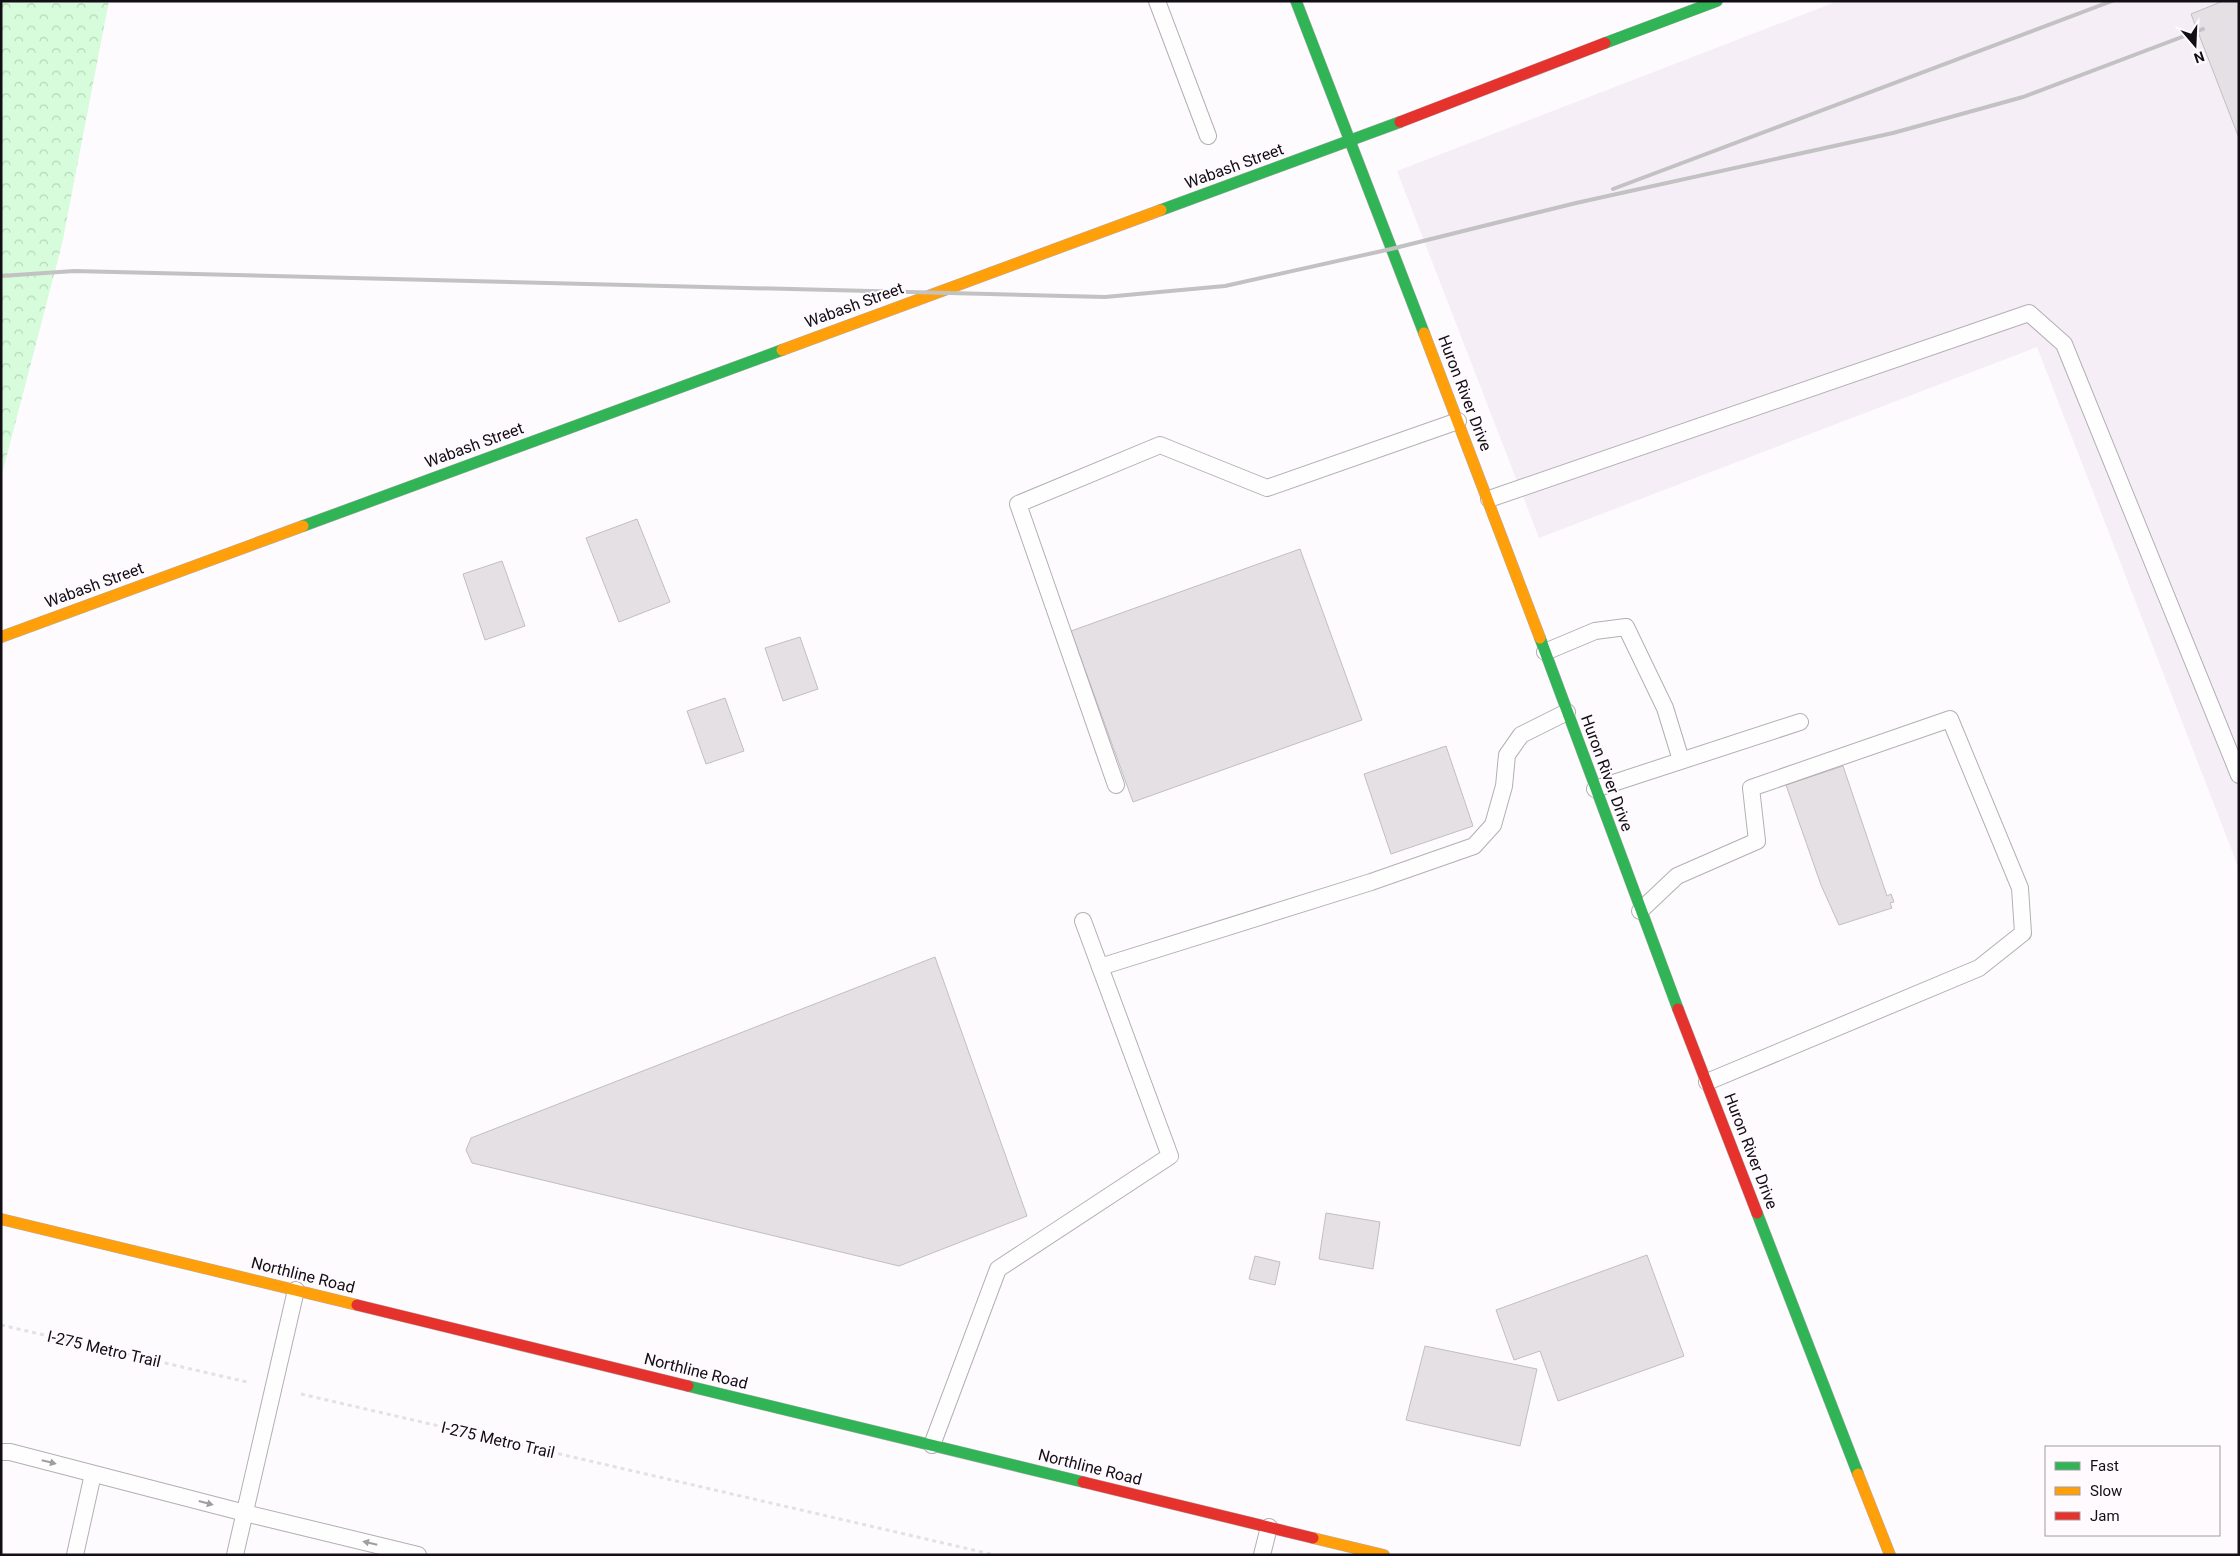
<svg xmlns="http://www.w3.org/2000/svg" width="2240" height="1556" font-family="Roboto,sans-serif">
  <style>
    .built { fill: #f6eef7 }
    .forest { fill: url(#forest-crowns) }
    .building { fill: #e4e0e4; stroke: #c2bec3 }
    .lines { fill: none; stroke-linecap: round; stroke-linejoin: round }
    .lane-casing { stroke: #b3afb3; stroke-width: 18 }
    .fast-casing { stroke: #b3afb3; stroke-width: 12 }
    .slow-casing { stroke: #b3afb3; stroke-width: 12 }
    .jam-casing { stroke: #b3afb3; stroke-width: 12 }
    .path { stroke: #e3e2e3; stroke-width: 3; stroke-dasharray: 4 4; stroke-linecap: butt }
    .lane { stroke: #fffeff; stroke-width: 16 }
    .fast { stroke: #30b455; stroke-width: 11 }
    .slow { stroke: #ff9f0a; stroke-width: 11 }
    .jam { stroke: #e5322d; stroke-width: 11 }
    .rail { stroke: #c2c2c2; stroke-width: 4 }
    .oneway { fill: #a19ea1 }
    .labels { text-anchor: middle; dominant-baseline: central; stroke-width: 4; stroke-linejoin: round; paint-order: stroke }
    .street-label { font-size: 16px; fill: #130e15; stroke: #fefafe }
  </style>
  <defs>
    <pattern id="forest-crowns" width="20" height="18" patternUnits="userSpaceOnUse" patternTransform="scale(1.25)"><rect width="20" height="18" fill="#d6fcdb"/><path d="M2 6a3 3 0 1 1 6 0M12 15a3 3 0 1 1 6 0" fill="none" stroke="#b7d7bb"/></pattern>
  </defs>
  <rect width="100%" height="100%" fill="#fdfbfd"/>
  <path class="built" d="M1838 1H2239V869L2037 347 1539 538 1397 171Z"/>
  <path class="forest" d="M1 1H109L62 244 1 478Z"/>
  <g class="building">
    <path d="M2223 1H2239V138L2191 14Z"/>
    <path d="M637 519 670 602 619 622 586 538Z"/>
    <path d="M1300 549 1362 720 1133 802 1071 631Z"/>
    <path d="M502 561 525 626 485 640 463 574Z"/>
    <path d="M800 637 818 689 783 701 765 648Z"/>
    <path d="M725 698 744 751 706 764 687 711Z"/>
    <path d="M1446 746 1473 826 1391 854 1364 774Z"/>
    <path d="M1843 766 1887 896 1891 894 1894 902 1890 903 1892 908 1839 925 1821 885 1786 785Z"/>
    <path d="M935 957 1027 1216 899 1266 472 1163 466 1150 471 1138Z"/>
    <path d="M1326 1213 1380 1222 1373 1269 1319 1259Z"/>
    <path d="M1647 1255 1684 1356 1558 1401 1540 1351 1514 1360 1496 1310Z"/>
    <path d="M1255 1256 1280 1262 1275 1285 1249 1279Z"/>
    <path d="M1425 1346 1537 1369 1520 1446 1406 1420Z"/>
  </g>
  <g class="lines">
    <g class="lane-casing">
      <g id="lane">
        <path d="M1157 1 1208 136"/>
        <path d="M1489 499 2029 313 2064 344 2239 775"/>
        <path d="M1545 652 1595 631 1626 627 1665 708 1681 760"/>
        <path d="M1116 785 1018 504 1160 445 1267 488 1458 421"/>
        <path d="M1595 789 1800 722"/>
        <path d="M1640 911 1677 876 1757 841 1751 788 1950 719 2020 888 2023 933 1979 968 1707 1082"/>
        <path d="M1100 967 1371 882 1474 846 1493 825 1504 786 1507 755 1521 735 1567 712"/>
        <path d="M932 1445 998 1269 1170 1156 1083 921"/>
        <path d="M1 1452H10L245 1513 418 1555"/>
        <path d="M75 1555 93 1474"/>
        <path d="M235 1555 296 1290"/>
        <path d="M1262 1555 1269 1527"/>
      </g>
    </g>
    <g class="fast-casing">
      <g id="fast">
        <path d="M1296 1 1424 333"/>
        <path d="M1605 43 1717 1"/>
        <path d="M1161 210 1400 122"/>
        <path d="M303 526 782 350"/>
        <path d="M1540 638 1678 1009"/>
        <path d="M1757 1213 1858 1474"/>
        <path d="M688 1386 1083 1482"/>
      </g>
    </g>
    <g class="slow-casing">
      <g id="slow">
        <path d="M1424 333 1540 638"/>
        <path d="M782 350 1161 210"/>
        <path d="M1 637 303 526"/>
        <path d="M1 1219 357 1305"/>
        <path d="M1858 1474 1890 1555"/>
        <path d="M1313 1538 1384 1555"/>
      </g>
    </g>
    <g class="jam-casing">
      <g id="jam">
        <path d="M1400 122 1605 43"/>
        <path d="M1678 1009 1757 1213"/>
        <path d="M357 1305 688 1386"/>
        <path d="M1083 1482 1313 1538"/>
      </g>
    </g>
    <g class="path">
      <path d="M1 1325 247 1382"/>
      <path d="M301 1394 995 1555"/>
    </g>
    <use href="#lane" class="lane"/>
    <use href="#fast" class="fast"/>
    <use href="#slow" class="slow"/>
    <use href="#jam" class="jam"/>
    <g class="rail">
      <path d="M1613 189 2112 1"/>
      <path d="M1 276 74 271 1105 297 1225 286 1391 249 1576 203 1893 133 2023 97 2203 29"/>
    </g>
  </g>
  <defs><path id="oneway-solid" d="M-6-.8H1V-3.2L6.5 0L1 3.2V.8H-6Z" transform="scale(1.25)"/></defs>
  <g class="oneway">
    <use href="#oneway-solid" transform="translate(49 1462) rotate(14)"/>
    <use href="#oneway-solid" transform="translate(206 1503) rotate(15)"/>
    <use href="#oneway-solid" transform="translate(370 1543) rotate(-167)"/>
  </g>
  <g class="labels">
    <g class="street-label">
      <text transform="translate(1234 166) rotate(-20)">Wabash Street</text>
      <text transform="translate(854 305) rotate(-20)">Wabash Street</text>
      <text transform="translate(1465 393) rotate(69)">Huron River Drive</text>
      <text transform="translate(474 445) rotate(-20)">Wabash Street</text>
      <text transform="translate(94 585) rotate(-20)">Wabash Street</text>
      <text transform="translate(1607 773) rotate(70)">Huron River Drive</text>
      <text transform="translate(1751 1151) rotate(69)">Huron River Drive</text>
      <text transform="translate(303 1275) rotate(14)">Northline Road</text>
      <text transform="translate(104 1349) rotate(13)">I-275 Metro Trail</text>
      <text transform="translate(696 1371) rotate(14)">Northline Road</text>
      <text transform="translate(498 1440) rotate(13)">I-275 Metro Trail</text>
      <text transform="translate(1090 1467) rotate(14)">Northline Road</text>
    </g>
  </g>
  <rect width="2240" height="1556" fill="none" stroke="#130e15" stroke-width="5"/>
  <rect x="2045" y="1446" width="175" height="90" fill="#fefafe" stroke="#a09ca1"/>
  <rect x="2055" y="1462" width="25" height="8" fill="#30b455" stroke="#a09ca1"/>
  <text x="2090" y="1471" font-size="15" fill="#130e15">Fast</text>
  <rect x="2055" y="1487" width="25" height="8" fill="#ff9f0a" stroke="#a09ca1"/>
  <text x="2090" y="1496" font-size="15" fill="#130e15">Slow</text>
  <rect x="2055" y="1512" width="25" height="8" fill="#e5322d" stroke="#a09ca1"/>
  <text x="2090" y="1521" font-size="15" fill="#130e15">Jam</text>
  <g transform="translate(2195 45) rotate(161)" stroke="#fefafe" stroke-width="4" paint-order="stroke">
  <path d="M0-4L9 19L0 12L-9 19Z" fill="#130e15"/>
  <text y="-8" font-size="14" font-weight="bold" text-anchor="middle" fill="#130e15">N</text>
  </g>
</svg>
